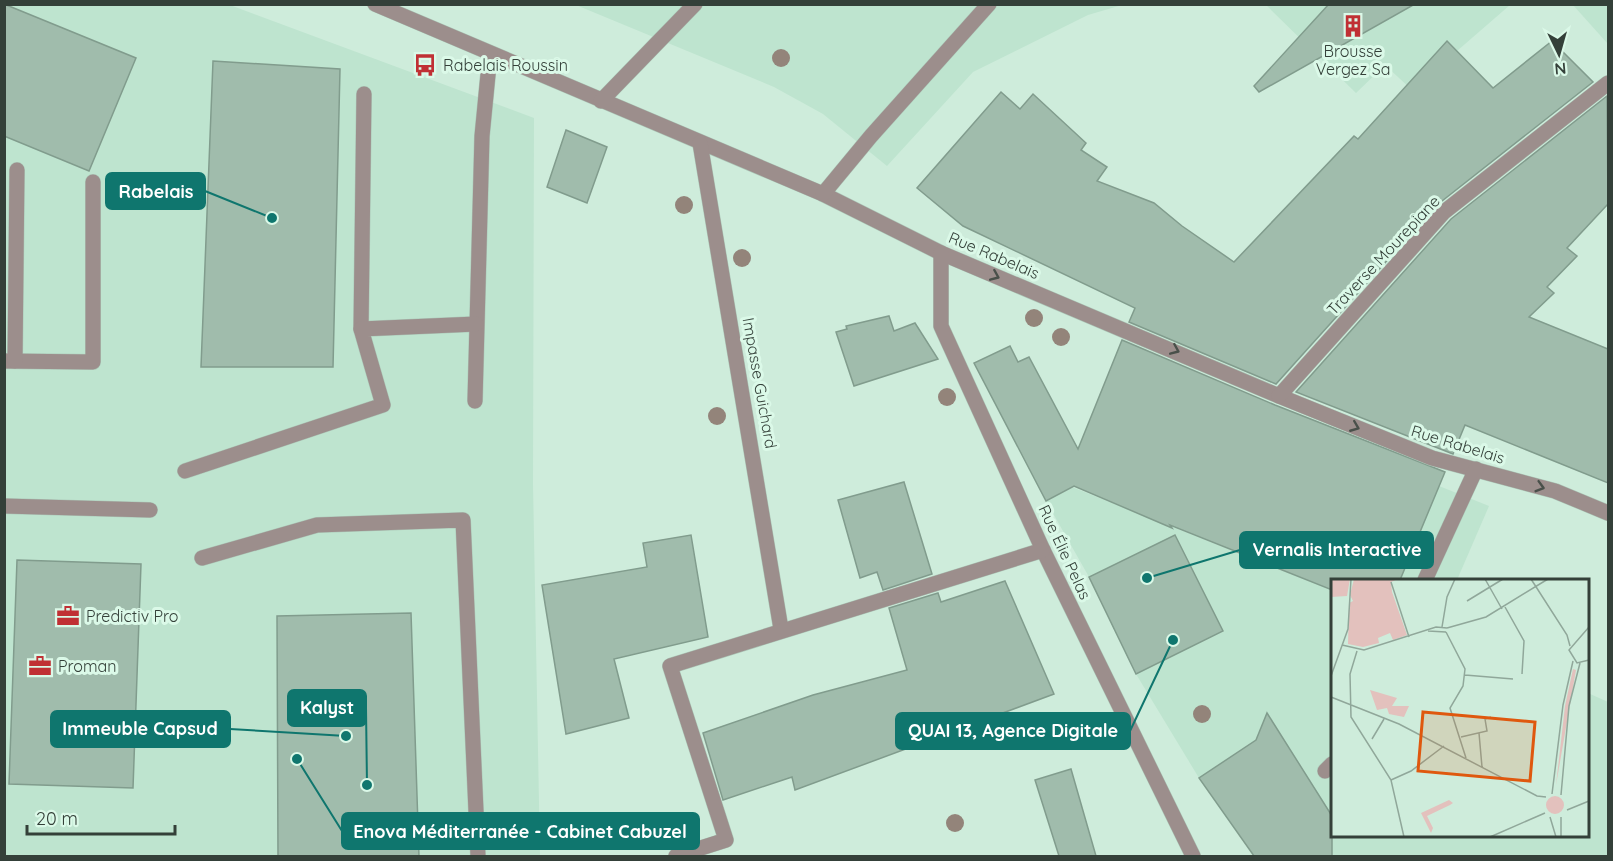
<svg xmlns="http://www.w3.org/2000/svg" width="1613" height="861" font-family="Quicksand,sans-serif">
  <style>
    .built { fill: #bee4cf }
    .building { fill: #a0bcac; stroke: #819c8d; stroke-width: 1.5 }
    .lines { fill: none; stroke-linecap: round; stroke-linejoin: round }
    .minor-casing { stroke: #acc6b7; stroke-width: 16 }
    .minor { stroke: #9c8e8c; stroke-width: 15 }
    .tree { fill: #93847a }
    .oneway { stroke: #49504a }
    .labels { text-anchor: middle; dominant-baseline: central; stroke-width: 6; stroke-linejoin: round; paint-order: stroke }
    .poi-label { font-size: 16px; fill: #344039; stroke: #dbf9e8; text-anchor: start }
    .street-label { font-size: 16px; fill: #344039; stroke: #dbf9e8 }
    .inset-road { fill: none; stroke: #90a79a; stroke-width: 1.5 }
    .view { fill: #df580e; fill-opacity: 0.15; stroke: #df580e; stroke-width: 3 }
    .inset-edge { fill: none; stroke: #344039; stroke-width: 3 }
    .leader { fill: none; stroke: #0f766e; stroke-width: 2 }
    .callout-dot { fill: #0f766e; stroke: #dbf9e8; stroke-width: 2 }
    .callout { fill: #0f766e; stroke: #0f766e; stroke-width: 2 }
    .callout-label { font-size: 18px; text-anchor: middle; font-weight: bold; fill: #fff }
  </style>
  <rect width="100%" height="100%" fill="#ceecdb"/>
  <g class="built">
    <path d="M5 5H230L534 118 533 484 540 856H5Z"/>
    <path d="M576 5H1122L1088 15 973 72 887 166 823 114 774 87Z"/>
    <path d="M1266 5H1510L1412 90 1385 65 1356 93Z"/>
    <path d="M1573 5H1608V44Z"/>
    <path d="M1439 486 1489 506 1457 580H1400Z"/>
    <path d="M1072 487 1332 590V836H1588V693L1608 702V856H1254L1199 778 1136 674 1089 577 1046 501Z"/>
  </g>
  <g class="building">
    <path d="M4 4 136 58 89 171 4 136Z"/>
    <path d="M1329 4H1415L1259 92 1254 86Z"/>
    <path d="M1447 41 1493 88 1552 41 1593 82 1437 205 1276 384 1129 322 1135 308 963 226 917 188 1001 92 1020 109 1033 94 1086 143 1081 150 1107 167 1097 181 1154 203 1182 226 1234 262 1354 136 1358 139Z"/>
    <path d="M213 61 340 69 333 367H201Z"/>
    <path d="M1607 96 1608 204 1567 248 1577 256 1547 287 1554 293 1529 317 1608 349V483L1465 425 1453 454 1296 392 1451 219Z"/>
    <path d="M566 130 607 147 587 203 547 187Z"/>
    <path d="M889 316 894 331 915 323 938 359 854 386 836 332 847 329 846 326Z"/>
    <path d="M1122 340 1275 405 1445 472 1400 580H1332V590L1170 525 1172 528 1074 486 1046 501 974 363 1010 346 1018 362 1029 357 1078 449Z"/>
    <path d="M904 482 932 574 883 590 877 572 860 578 838 500Z"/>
    <path d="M691 535 708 637 614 659 629 718 566 734 542 585 647 567 643 543Z"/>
    <path d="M1175 535 1223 631 1136 674 1089 577Z"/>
    <path d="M17 560 141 564 133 788 9 784Z"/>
    <path d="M1005 581 1054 694 795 790 792 777 723 800 703 733 813 695 907 670 889 608 938 593 941 602Z"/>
    <path d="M411 613 419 856H278L277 616Z"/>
    <path d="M1267 713 1332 816V856H1254L1199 778 1256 740Z"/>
    <path d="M1071 769 1096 856H1059L1035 780Z"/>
  </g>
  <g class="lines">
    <g class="minor-casing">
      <g id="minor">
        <path d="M375 4 823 194 941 253 1279 396 1432 458 1555 491 1608 513"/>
        <path d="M601 101 695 4"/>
        <path d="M700 143 781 629"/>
        <path d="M823 194 871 136 989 4"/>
        <path d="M941 253V326L1043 550 1193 856"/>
        <path d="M361 329 364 94"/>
        <path d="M4 361 93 362V182"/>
        <path d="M15 361 17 170"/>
        <path d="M1279 396 1444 212 1608 83"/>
        <path d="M475 401 482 136 490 54"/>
        <path d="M185 471 383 405 361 329 476 324"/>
        <path d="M4 506 150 510"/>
        <path d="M202 558 317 525 463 520 478 856"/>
        <path d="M1425 580 1476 469"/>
        <path d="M1325 771 1332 764"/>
        <path d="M676 856 726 840 670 666 1043 550"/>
      </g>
    </g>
    <use href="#minor" class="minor"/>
  </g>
  <g class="tree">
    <circle cx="781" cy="58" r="9"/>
    <circle cx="684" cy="205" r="9"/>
    <circle cx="742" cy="258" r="9"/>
    <circle cx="1034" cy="318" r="9"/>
    <circle cx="1061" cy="337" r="9"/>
    <circle cx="947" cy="397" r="9"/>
    <circle cx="717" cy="416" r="9"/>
    <circle cx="1202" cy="714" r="9"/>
    <circle cx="955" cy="823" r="9"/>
  </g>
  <defs><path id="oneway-chevron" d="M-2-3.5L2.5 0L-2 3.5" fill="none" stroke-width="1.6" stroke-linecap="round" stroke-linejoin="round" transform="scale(1.5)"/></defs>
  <g class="oneway">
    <use href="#oneway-chevron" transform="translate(995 276) rotate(23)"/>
    <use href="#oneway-chevron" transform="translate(1175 350) rotate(23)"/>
    <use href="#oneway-chevron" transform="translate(1355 427) rotate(22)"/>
    <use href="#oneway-chevron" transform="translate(1540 487) rotate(16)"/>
  </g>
  <defs>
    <g id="building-bare" transform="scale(1.8)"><path d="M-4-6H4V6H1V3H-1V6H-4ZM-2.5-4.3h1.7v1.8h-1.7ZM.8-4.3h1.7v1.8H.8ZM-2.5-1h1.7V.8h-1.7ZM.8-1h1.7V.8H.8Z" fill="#c03034" stroke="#dbf9e8" stroke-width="2.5" paint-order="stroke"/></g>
    <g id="bus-bare" transform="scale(1.8)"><path d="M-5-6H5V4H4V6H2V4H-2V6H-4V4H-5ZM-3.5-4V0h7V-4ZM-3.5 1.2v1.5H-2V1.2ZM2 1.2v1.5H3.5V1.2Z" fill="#c03034" stroke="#dbf9e8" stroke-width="2.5" paint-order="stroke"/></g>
    <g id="office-bare" transform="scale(1.8)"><path d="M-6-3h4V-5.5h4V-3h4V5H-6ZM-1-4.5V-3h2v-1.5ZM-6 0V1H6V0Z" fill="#c03034" stroke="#dbf9e8" stroke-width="2.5" paint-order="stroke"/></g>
  </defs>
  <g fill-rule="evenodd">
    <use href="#building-bare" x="1353" y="26"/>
    <use href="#bus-bare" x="425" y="65"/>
    <use href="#office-bare" x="68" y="616"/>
    <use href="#office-bare" x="40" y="666"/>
  </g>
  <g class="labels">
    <g class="poi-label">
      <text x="1353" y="51" text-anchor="middle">Brousse<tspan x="1353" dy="18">Vergez Sa</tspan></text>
      <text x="443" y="65">Rabelais Roussin</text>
      <text x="86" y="616">Predictiv Pro</text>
      <text x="58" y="666">Proman</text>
    </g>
    <g class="street-label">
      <text transform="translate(994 255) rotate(23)">Rue Rabelais</text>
      <text transform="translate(1383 255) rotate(-47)">Traverse Mourepiane</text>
      <text transform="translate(760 383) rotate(80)">Impasse Guichard</text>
      <text transform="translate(1458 444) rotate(17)">Rue Rabelais</text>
      <text transform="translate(1065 552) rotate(65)">Rue Élie Pelas</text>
    </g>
  </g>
  <g transform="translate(1331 579)">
    <rect width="258" height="258" fill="#ceecdb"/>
    <path d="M242 90 245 91 225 206 234 127ZM39 111 66 119 61 127H78L73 138 58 135 56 129 46 131ZM215 226a9 9 0 1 1 18 0a9 9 0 1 1-18 0ZM118 221 122 224 119 226 96 237 102 249 100 254 90 234Z" fill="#e3c1bd"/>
    <path d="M23 0H67L60 3 61 13 76 56 62 61 59 54 47 59 48 64 32 68 17 65 18 24 22 22 19 16Z" fill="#e3c1bd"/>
    <path d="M0 0H19L16 17 0 18Z" fill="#e3c1bd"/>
    <path class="inset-road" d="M154 0 171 30M200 0 236 56 239 67M60 3 78 58M136 22 172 0M174 28 193 62 191 95M111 48 116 18 124 0M258 48 238 71 246 84 258 81M116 49 155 38 217 0M97 52 115 53M115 53 134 90 132 107 119 129 135 179M11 66 33 71 105 48 116 49M26 72 19 95 20 138 60 201 73 258M134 96 182 100M0 97 17 50 20 0M0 118 68 145 206 217 215 218M148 154 151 188M130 158 156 152 154 140 160 138M41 160 53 140M60 201 80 192 113 167M221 215 232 126 242 82M230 216 238 127 249 84M236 231 258 222M219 238 225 258M230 238V258M159 258 214 234"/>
    <path class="view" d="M92 133 204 143 199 202 87 192Z"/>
    <rect width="258" height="258" class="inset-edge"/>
  </g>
  <path class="leader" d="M272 218L205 191M1147 578L1240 550M367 785L366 708M346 736L230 729M1173 640L1130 731M297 759L342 831"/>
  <g class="callout-dot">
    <circle cx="272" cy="218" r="6"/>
    <circle cx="1147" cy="578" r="6"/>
    <circle cx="367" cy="785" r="6"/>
    <circle cx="346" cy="736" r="6"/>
    <circle cx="1173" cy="640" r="6"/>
    <circle cx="297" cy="759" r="6"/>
  </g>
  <g class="callout">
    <rect x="106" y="173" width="99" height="36" rx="6"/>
    <rect x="1240" y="532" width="193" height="36" rx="6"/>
    <rect x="288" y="690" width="78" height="36" rx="6"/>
    <rect x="51" y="711" width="179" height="36" rx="6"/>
    <rect x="896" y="713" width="234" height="36" rx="6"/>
    <rect x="342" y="813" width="357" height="36" rx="6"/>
  </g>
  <g class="callout-label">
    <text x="156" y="198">Rabelais</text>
    <text x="1337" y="556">Vernalis Interactive</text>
    <text x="327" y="714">Kalyst</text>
    <text x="140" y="735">Immeuble Capsud</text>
    <text x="1013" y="737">QUAI 13, Agence Digitale</text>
    <text x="520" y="838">Enova Méditerranée - Cabinet Cabuzel</text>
  </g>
  <rect width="1613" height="861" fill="none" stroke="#344039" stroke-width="12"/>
  <g transform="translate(1559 54) rotate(175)" stroke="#dbf9e8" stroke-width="4.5" paint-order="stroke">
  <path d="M0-4.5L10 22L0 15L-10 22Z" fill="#344039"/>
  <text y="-9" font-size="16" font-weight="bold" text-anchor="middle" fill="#344039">N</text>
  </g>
  <path d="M27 825v9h148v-9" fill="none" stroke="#344039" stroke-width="3"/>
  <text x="36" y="825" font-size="18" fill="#344039" stroke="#dbf9e8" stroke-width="4.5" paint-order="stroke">20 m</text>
</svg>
